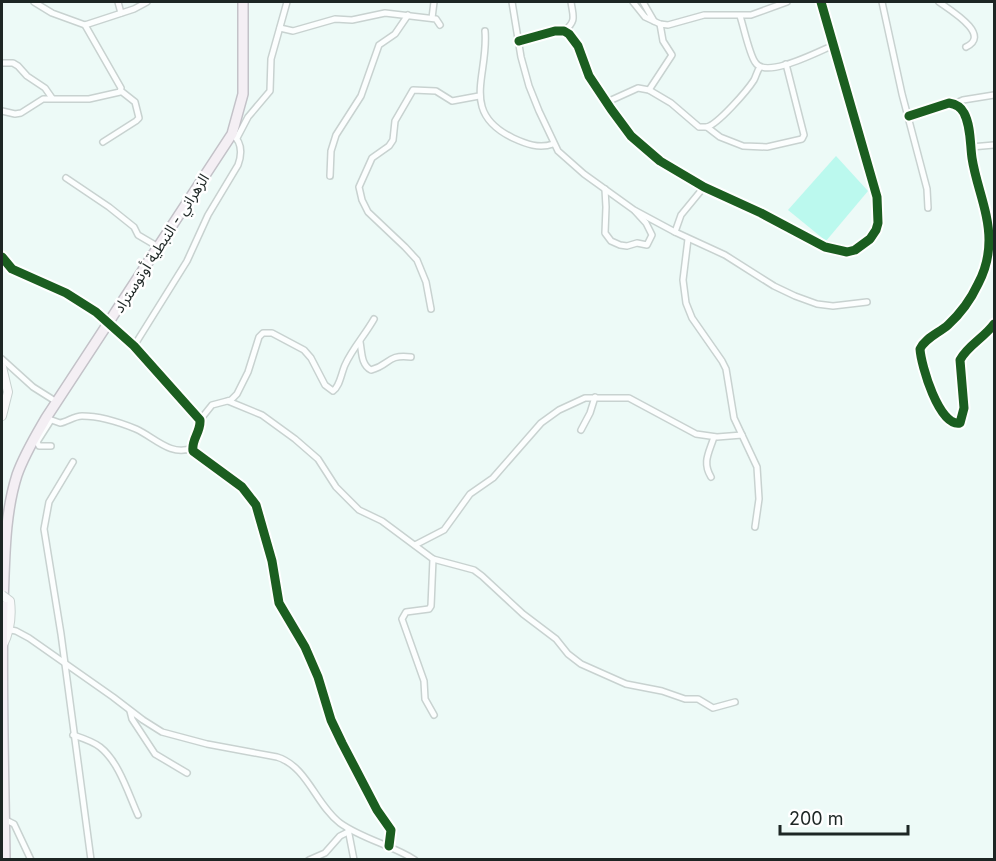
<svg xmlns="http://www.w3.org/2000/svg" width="996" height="861" font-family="Inter,'Noto Sans Arabic',sans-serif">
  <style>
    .green { fill: #bbf9ee }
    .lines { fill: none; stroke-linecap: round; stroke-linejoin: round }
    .street-tunnel { stroke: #c3d0cd; stroke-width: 5; stroke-dasharray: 5 2.5; stroke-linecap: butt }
    .street-casing { stroke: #c8d2d0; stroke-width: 8 }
    .secondary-casing { stroke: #c8d2d0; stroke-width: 10 }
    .highway-casing { stroke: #c3c2c8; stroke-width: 12 }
    .street { stroke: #fcfefe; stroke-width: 5 }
    .secondary { stroke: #fafafb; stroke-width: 8 }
    .highway { stroke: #f4eff4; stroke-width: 9 }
    .secondary-bridge-casing { stroke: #c8d2d0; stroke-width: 10; stroke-linecap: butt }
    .secondary-bridge { stroke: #fafafb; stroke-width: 8 }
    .cycleway-casing { stroke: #fff; stroke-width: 13 }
    .cycleway { stroke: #1b5e20; stroke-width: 9 }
    .labels { text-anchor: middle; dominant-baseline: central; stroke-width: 5; stroke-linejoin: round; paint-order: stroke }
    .street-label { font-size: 15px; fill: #1d2624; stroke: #fff }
  </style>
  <rect width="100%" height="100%" fill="#edfaf7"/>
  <path class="green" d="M836 156 868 191 826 241 788 210Z"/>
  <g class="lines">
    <path class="street-tunnel" d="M96 312 108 324"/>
    <g class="street-casing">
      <g id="street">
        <path d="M34 2 52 13 85 25 134 9 147 2"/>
        <path d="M118 2 121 13"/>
        <path d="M512 2 521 57 529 86 539 111 558 151 584 174 634 210 675 232 725 255 774 286 795 296 817 304 833 306 867 302"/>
        <path d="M633 2 645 17 660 24 668 25 704 15H751L787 2"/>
        <path d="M643 2 654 21"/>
        <path d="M882 2 902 94 927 189 928 208"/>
        <path d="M939 2C950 10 992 35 966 47"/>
        <path d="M740 16C744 28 749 53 755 62 765 80 819 51 834 45"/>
        <path d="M432 18 434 2"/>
        <path d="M280 28 293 31 335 19 352 20 385 13 436 19 440 25"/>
        <path d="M485 31C489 75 459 112 513 138 526 144 539 149 553 144"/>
        <path d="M564 31C577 21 573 16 571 2"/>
        <path d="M519 41 555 31H564L569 34 578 46 589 76 611 109 631 136 660 161 704 187 761 213 825 247 847 252 855 250 870 239 876 230 878 223 877 197 821 2"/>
        <path d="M2 63H13L18 66 27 76 45 88 52 98"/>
        <path d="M649 90 672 55 663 41 660 24"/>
        <path d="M607 102 638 88 649 90 671 103 699 127H707L720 137 743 146 767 147 802 139 804 135 786 64"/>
        <path d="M954 104 963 100 994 95"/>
        <path d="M2 111 15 114 21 113 43 99H89L120 92 121 88 85 25"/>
        <path d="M909 116 949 103C955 104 961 107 964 113 971 126 970 144 972 158 976 185 989 212 989 240 989 255 985 271 978 284 971 299 960 314 948 325 939 333 925 338 920 349 921 365 939 427 960 423L964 408 960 360C967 346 985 337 994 324"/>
        <path d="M707 127C718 124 747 91 754 80 756 76 757 71 760 67"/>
        <path d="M237 138 248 117 270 91 271 59 287 2"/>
        <path d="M103 142 136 121 139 118 135 102 121 91"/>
        <path d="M971 147 994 145"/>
        <path d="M330 176 331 151 336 135 361 96 379 45 395 34 408 15"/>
        <path d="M66 178 109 207 134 227 138 235 155 245"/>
        <path d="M605 189 606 207 605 233 611 241 620 245 627 246 637 243 647 245 652 235 646 223 635 211"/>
        <path d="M675 232 681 215 704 187"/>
        <path d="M688 239 683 280 686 303 692 318 722 361 726 369 734 418 757 467 759 499 755 527"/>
        <path d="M2 257 12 269 66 293 96 312"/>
        <path d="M431 309 426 282 417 260 405 247 368 212 362 200 359 187 372 158 389 146 393 140 395 121 413 90 436 91 452 101 479 96"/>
        <path d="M111 327 134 346 198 417C204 430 191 438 193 451L242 487 256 505 272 561 279 603 305 647 318 677 331 720 342 743 377 810 391 830 389 846"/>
        <path d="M360 342C362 352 361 365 371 370 391 365 386 354 411 357"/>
        <path d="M134 346 187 261 208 215 238 165C242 154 242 142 232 134"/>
        <path d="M2 359 33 387 52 399"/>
        <path d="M228 401 262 415 295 439 318 459 336 487 359 510 382 521 433 559 431 606 429 609 406 612 402 619 424 681 425 699 434 715"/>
        <path d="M46 418 60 423C67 422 74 416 82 416 100 416 119 422 136 429 154 437 171 457 192 448"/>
        <path d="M200 420 212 405 231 400 237 394 248 372 259 337 263 333H272L304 350 311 358 325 385 333 391C340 386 341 374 345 365 352 349 365 335 374 319"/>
        <path d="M581 430 590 413 595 397"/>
        <path d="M51 446H39L37 442 51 420"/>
        <path d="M73 462 49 502 44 529 61 634 91 860"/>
        <path d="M711 477C702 462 709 453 714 437"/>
        <path d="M415 545 444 530 470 494 493 478 541 423 559 410 585 398H629L696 434 717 437 742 435"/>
        <path d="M433 559 474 570 482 576 523 614 556 639 568 654 581 664 626 684 662 691 685 699H698L713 708 735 702"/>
        <path d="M6 629 16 631 29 638 113 697 143 720 162 732 207 744 277 757C307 766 316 805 340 823 362 839 392 845 415 860"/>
        <path d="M130 711 132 719 155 754 187 773"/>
        <path d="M73 735C82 738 92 741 100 747 119 762 128 793 138 815"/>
        <path d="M4 819 14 824 31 860"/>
        <path d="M348 829 354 860"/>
        <path d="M309 860 325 853 340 836 348 832"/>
      </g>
    </g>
    <g class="secondary-casing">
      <g id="secondary">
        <path d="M2 367 8 392 2 416"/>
        <path d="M3 645C10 631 12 617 10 601L6 598"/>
      </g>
    </g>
    <g class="highway-casing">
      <path id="highway" d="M5 860C4 774 1 688 3 602 5 560 4 516 17 475 24 455 35 437 46 418L232 134 243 94V2"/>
    </g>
    <use href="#street" class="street"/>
    <use href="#secondary" class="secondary"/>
    <use href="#highway" class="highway"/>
    <g class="secondary-bridge-casing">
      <path id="secondary-bridge" d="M2 595 6 598"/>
    </g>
    <use href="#secondary-bridge" class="secondary-bridge"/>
    <g class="cycleway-casing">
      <g id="cycleway">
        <path d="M519 41 555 31H564L569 34 578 46 589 76 611 109 631 136 660 161 704 187 761 213 825 247 847 252 855 250 870 239 876 230 878 223 877 197 821 2"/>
        <path d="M909 116 949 103C955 104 961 107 964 113 971 126 970 144 972 158 976 185 989 212 989 240 989 255 985 271 978 284 971 299 960 314 948 325 939 333 925 338 920 349 921 365 939 427 960 423L964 408 960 360C967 346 985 337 994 324"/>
        <path d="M2 257 12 269 66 293 96 312 134 346 200 420C201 432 191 440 193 451L242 487 256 505 272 561 279 603 305 647 318 677 331 720 342 743 377 810 391 830 389 846"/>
      </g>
    </g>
    <use href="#cycleway" class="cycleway"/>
  </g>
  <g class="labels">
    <g class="street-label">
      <text transform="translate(161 243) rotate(-57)">الزهراني - النبطية أوتوستراد</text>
    </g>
  </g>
  <rect width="996" height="861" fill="none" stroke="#1d2624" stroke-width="6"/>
  <path d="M780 825v9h128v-9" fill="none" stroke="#1d2624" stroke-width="3"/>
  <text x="789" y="825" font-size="18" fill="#1d2624" stroke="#ffffff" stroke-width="4.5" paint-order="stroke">200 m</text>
</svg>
